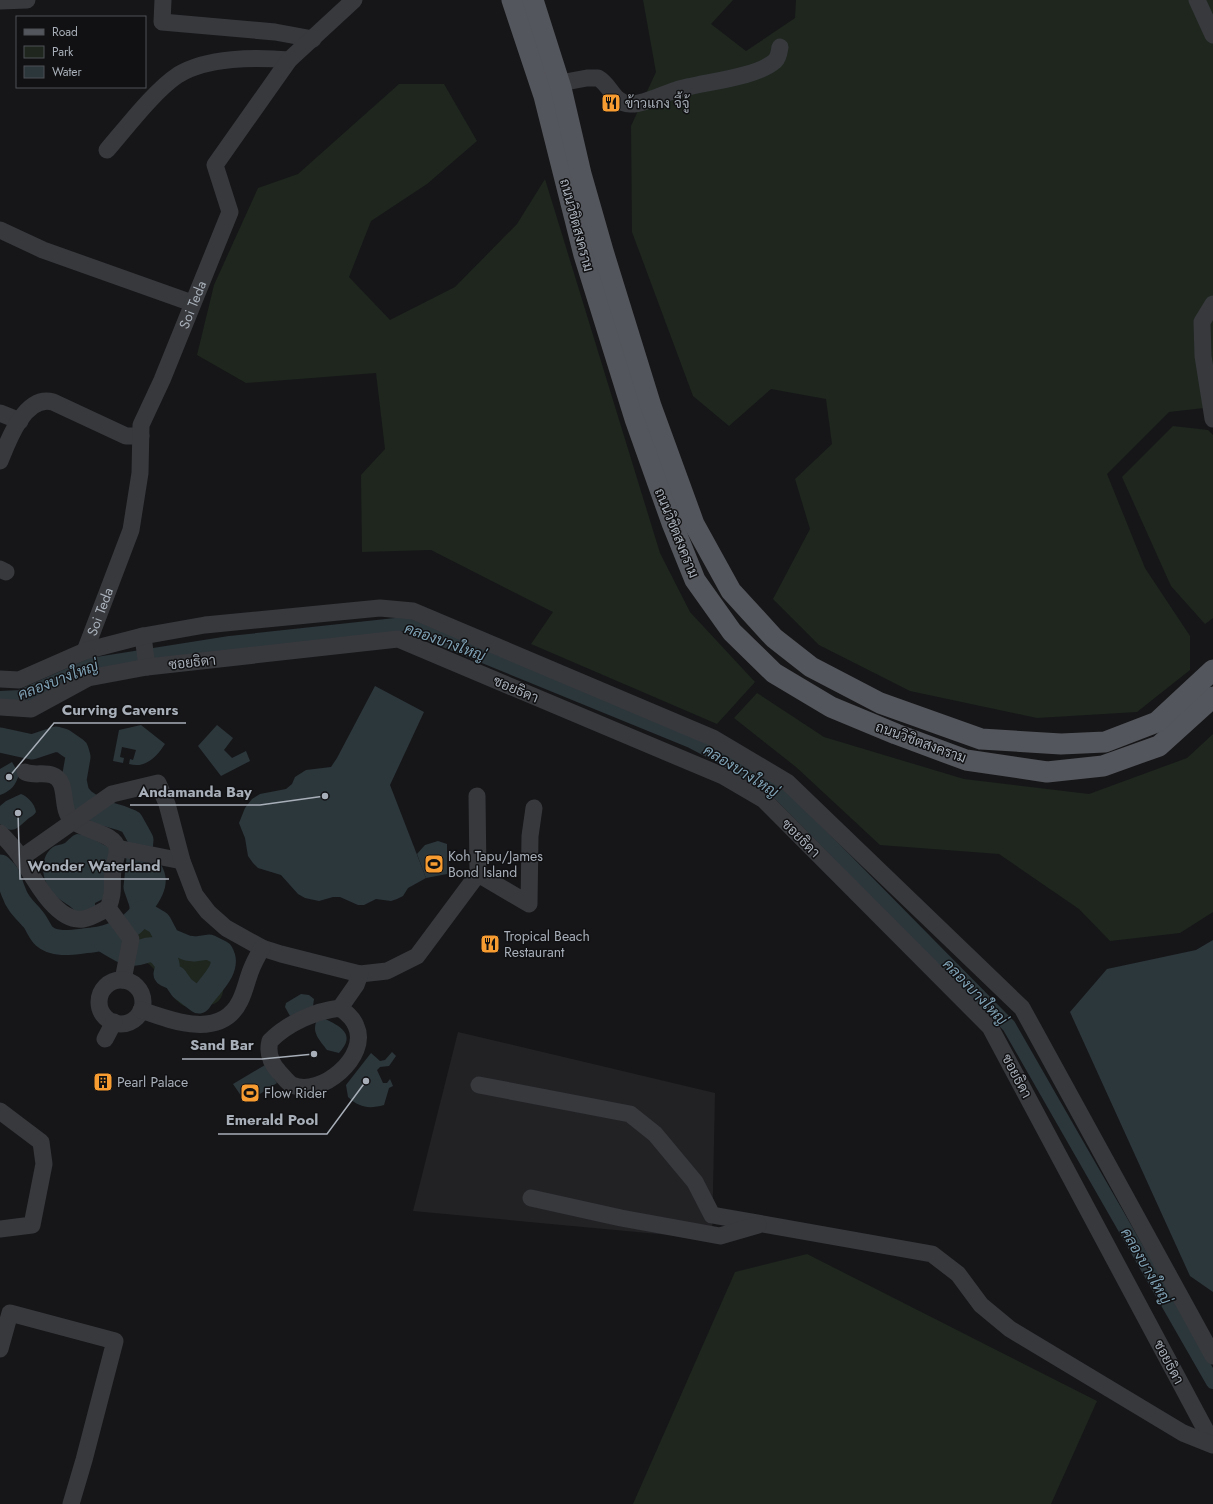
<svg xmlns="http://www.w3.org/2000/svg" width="1213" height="1504" font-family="Jost,Sarabun,sans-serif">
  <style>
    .built { fill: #222225 }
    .green { fill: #1e261e }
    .water { fill: #2c373c }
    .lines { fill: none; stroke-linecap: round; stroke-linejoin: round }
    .canal { stroke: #2c373c; stroke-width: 14 }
    .river { stroke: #2c373c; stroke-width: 25 }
    .minor { stroke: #37393d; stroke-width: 17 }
    .major { stroke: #53565c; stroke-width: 21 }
    .labels { text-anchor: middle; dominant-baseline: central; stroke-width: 3; stroke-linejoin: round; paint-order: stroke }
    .poi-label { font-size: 14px; fill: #a8afb8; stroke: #111113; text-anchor: start }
    .street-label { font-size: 14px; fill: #a8afb8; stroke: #111113 }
    .water-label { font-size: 15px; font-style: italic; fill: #7ea1b4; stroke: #111113 }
    .leader { fill: none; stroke: #a8afb8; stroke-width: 1.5 }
    .callout-dot { fill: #a8afb8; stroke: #111113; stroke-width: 1.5 }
    .callout-label { font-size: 15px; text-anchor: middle; font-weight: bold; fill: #a8afb8; stroke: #111113; stroke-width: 3; stroke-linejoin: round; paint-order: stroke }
  </style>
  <rect width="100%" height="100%" fill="#161618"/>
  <path class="built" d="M458 1032 715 1093 712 1239 413 1211Z"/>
  <g class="green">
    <path d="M643 0H733L711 24 746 51 795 18 796 0H1213V407L1169 412 1107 474 1145 568 1190 636V670L1137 712 1037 718 910 691 819 645 773 599 810 529 795 479 832 444 826 399 771 389 729 426 693 396 632 232 631 126 656 72Z"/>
    <path d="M399 84H444L477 141 427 184 371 221 349 277 390 320 455 287 517 224 545 179 660 553 690 612 755 682 717 724 531 644 553 612 431 550 362 552 361 475 385 449 376 373 246 383 197 355 214 285 258 188 298 174Z"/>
    <path d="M1173 426 1208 430 1213 435V618L1205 624 1171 586 1122 477Z"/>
    <path d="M757 693 824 737 964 779 1089 794 1187 758 1213 734V912L1180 933 1110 941 1079 909 999 854 880 845 796 767 734 718Z"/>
    <path d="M142 913 159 923 168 940C183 945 185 938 199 938 209 938 218 942 227 946L231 957 221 971C224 983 227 1002 210 1005L199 1001 190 1008C174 1004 167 989 166 974L158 973 149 964 101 939C117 933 132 927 142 913Z"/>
    <path d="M807 1254 1097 1401 1051 1504H633L735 1272Z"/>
  </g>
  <g class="water">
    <path d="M375 686 424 712 390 785 426 878 408 888 403 896 397 899 391 901 376 899 364 905H358L340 897H333L319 901 305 898 298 894 281 875 258 868 253 863 248 856 245 838 239 823 245 808 252 799 260 794 286 789 292 784 295 777 306 770 331 767 337 758Z"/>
    <path d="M141 725 165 744C157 756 146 769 129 764L130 759 133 760 136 750 122 747 120 757 124 758 123 763 113 761 119 730Z"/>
    <path d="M217 725 233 738 224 750 232 758 246 751 250 761 221 776 198 746Z"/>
    <path d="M12 762 19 774C16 785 11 791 0 795V769Z"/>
    <path d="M21 794C27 796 35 804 36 812 34 815 32 816 29 818 18 827 14 836 0 824V806L6 801Z"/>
    <path d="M77 834 86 835 110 848 105 898 95 903V907L85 911H75C70 905 64 903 58 898 43 887 36 860 53 847 56 845 61 845 65 843 69 840 71 836 77 834Z"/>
    <path d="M438 841 447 844V874L426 878 417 854 425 845Z"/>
    <path d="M1213 940V1292L1190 1276 1070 1012 1107 969 1196 950Z"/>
    <path d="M301 994 309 995 314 999 313 1006 290 1016 285 1007 286 1003Z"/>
    <path d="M323 1018C340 1026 357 1034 339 1053L327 1050C320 1040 311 1033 317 1020Z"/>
    <path d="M392 1052 396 1056 389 1066 380 1067 377 1070 383 1083H387L390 1079 393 1086 389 1088 384 1105C369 1109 360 1108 348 1097L346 1085 371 1053 380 1061 385 1060Z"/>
    <path d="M265 1065 277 1083 246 1103 233 1084Z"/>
  </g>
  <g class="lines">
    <path class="canal" d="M0 698 20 697 91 665 230 643 405 624 691 741 733 763 776 790 1009 1026 1213 1382"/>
    <g class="river">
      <path d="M0 740 32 747 56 739 63 741 76 750 78 757 74 780 77 794 83 801 100 812 121 818 131 822 141 840 136 887 142 904V913C131 929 111 938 92 940 78 941 56 947 44 936 39 931 37 923 32 918 25 910 17 903 14 893 8 880 12 878 0 867"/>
      <path d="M139 857C158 875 157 885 142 904"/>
      <path d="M106 941C113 945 121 950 128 953 143 957 149 941 163 957 168 963 168 967 166 974L175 978 182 988 199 1001C206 988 231 970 221 953L209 947 195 949 187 948 168 940 159 923 142 913"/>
    </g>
    <g class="minor">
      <path d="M163 0 162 22 275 32 313 39"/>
      <path d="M1197 0 1213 35"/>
      <path d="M0 1 27 0"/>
      <path d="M560 83 587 78H598C611 85 613 103 630 104 642 105 663 94 676 90 702 82 756 78 775 61 779 57 779 52 780 47"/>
      <path d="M107 150C126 128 155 90 178 75 207 57 256 57 289 60"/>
      <path d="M0 230 43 250 192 303"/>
      <path d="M1213 304 1202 322 1203 356 1213 419"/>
      <path d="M0 413 20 421"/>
      <path d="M0 461C8 441 25 394 53 402L126 436H141"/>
      <path d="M0 569 6 572"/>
      <path d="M143 636 147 667"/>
      <path id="s1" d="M85 651 131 530 140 473 141 425 162 380 230 212 215 165 289 60 354 0"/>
      <path d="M0 679 19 680 85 651 143 636 205 625 380 608 413 611 713 738 787 782 1022 1008 1213 1356"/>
      <path d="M0 707 31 709 88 678 147 667 398 639 723 776 764 800 990 1027 1213 1444"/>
      <path d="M477 796 478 874"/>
      <path d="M0 833C8 841 16 850 22 859 33 877 56 923 83 919 91 918 100 912 108 908 115 891 111 886 113 869 114 863 118 855 117 848 115 833 83 831 72 820 59 808 70 781 52 775 43 772 34 776 25 772"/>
      <path d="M117 848 182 861"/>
      <path d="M21 858 112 794 158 783 167 804 182 861 195 895 208 912 226 928 262 948 281 954 360 974 387 971 417 956 478 874 529 904 530 836 534 808"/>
      <path d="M108 908 131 939 123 980"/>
      <circle cx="121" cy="1002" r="22"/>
      <path d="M340 1008C347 1013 353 1018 356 1026 370 1056 321 1098 292 1085 287 1082 283 1076 279 1072 271 1063 267 1052 270 1041 288 1023 315 1011 340 1008L356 985 360 974"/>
      <path d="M141 1010C172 1021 221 1040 240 1001 245 991 247 980 251 970 254 962 258 955 262 948"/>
      <path d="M105 1039 114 1022"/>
      <path d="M479 1085 630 1114 655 1134 695 1182 712 1215 932 1254 958 1274 981 1305 1010 1329 1183 1433 1213 1445"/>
      <path d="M0 1111 41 1142 44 1164 32 1225 0 1229"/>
      <path d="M531 1198 621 1218 720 1236 758 1225"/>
      <path d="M0 1349 10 1313 115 1341 84 1460 71 1504"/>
    </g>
    <g class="major">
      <path d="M512 0 544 96 584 255 635 419 672 523 695 580 732 632 774 673 831 707 896 734 966 760 1047 772 1103 766 1159 746 1213 697"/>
      <path d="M533 0 561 88 581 174 603 251 651 406 694 524 731 591 774 638 811 667 880 703 981 739 1061 744 1105 742 1157 722 1213 670"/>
    </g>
  </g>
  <defs>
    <g id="restaurant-square" transform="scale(1)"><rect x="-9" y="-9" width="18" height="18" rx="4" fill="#f69c30" stroke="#111113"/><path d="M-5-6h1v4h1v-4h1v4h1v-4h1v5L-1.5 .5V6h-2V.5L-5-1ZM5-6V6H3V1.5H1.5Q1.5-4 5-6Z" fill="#111"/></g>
    <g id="stadium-square" transform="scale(1)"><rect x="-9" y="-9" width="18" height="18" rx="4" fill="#f69c30" stroke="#111113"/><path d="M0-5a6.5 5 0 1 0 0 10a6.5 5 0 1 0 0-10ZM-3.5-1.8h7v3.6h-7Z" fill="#111"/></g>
    <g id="building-square" transform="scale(1)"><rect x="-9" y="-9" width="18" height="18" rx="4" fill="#f69c30" stroke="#111113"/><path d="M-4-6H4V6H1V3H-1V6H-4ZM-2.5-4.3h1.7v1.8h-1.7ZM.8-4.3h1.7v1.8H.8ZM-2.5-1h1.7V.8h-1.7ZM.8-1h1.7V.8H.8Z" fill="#111"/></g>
  </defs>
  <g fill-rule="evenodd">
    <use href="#restaurant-square" x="611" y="103"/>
    <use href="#stadium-square" x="434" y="864"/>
    <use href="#restaurant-square" x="490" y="944"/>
    <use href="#building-square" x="103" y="1082"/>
    <use href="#stadium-square" x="250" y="1093"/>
  </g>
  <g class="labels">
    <g class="poi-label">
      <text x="625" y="103">ข้าวแกง จี้จู้</text>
      <text x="448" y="856">Koh Tapu/James<tspan x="448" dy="16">Bond Island</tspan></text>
      <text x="504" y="936">Tropical Beach<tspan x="504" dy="16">Restaurant</tspan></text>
      <text x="117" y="1082">Pearl Palace</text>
      <text x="264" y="1093">Flow Rider</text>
    </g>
    <g class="street-label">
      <text transform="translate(577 225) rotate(75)">ถนนวิชิตสงคราม</text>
      <text stroke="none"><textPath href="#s1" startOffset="366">Soi Teda</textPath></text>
      <text transform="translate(677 533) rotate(68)">ถนนวิชิตสงคราม</text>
      <text stroke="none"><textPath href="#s1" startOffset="42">Soi Teda</textPath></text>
      <text transform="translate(192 662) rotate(-6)">ซอยธิดา</text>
      <text transform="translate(516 689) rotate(23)">ซอยธิดา</text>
      <text transform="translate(921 742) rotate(20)">ถนนวิชิตสงคราม</text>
      <text transform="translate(801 838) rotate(45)">ซอยธิดา</text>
      <text transform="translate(1017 1076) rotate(62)">ซอยธิดา</text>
      <text transform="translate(1169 1362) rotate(62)">ซอยธิดา</text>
    </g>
    <g class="water-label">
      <text transform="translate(445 642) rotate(20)">คลองบางใหญ่</text>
      <text transform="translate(58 680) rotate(-21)">คลองบางใหญ่</text>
      <text transform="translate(741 771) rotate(32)">คลองบางใหญ่</text>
      <text transform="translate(975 992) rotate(46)">คลองบางใหญ่</text>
      <text transform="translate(1146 1266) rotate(60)">คลองบางใหญ่</text>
    </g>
  </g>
  <path class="leader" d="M9 777L54 723H186M325 796L260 805H130M18 813L20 879H169M314 1054L262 1059H182M366 1081L327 1134H218"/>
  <g class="callout-dot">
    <circle cx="9" cy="777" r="4"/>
    <circle cx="325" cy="796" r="4"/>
    <circle cx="18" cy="813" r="4"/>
    <circle cx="314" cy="1054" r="4"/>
    <circle cx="366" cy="1081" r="4"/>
  </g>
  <g class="callout-label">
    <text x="120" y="715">Curving Cavenrs</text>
    <text x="195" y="797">Andamanda Bay</text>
    <text x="94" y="871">Wonder Waterland</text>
    <text x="222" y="1050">Sand Bar</text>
    <text x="272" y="1125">Emerald Pool</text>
  </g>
  <rect x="16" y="16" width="130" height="72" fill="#111113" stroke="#4d5055"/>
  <rect x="24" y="29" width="20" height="6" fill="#53565c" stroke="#4d5055"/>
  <text x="52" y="36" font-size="12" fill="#a8afb8">Road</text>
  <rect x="24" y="46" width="20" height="12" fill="#1e261e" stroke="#4d5055"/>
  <text x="52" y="56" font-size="12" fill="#a8afb8">Park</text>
  <rect x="24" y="66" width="20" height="12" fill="#2c373c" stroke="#4d5055"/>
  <text x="52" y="76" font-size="12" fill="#a8afb8">Water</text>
</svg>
